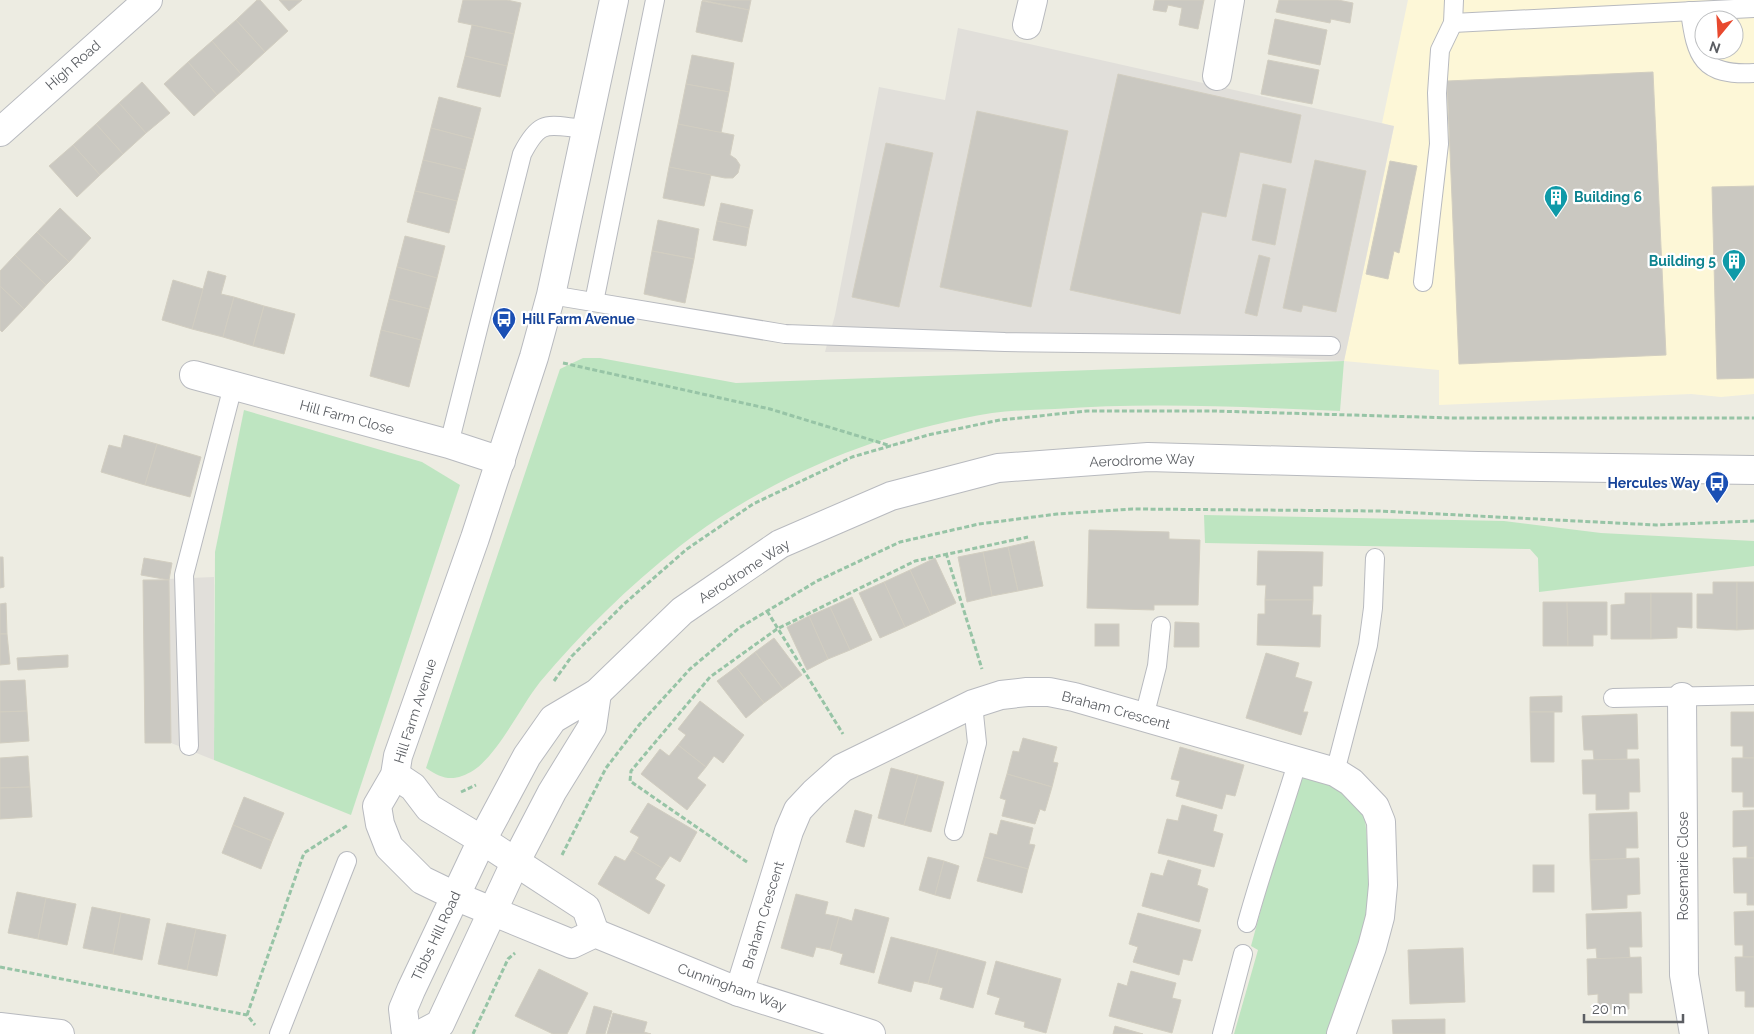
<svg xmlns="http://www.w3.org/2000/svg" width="1754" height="1034" font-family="Raleway,sans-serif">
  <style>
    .commercial { fill: #fdf7d7; fill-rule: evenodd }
    .industrial { fill: #e1dfda }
    .green { fill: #bee5c1 }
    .building { fill: #cac8c1; stroke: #d2cec1 }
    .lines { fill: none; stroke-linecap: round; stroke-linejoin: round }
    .service-casing { stroke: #b8babf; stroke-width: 20 }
    .minor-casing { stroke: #b8babf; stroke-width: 30 }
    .tertiary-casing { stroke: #b8babf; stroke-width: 30 }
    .path { stroke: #97c4a6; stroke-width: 3; stroke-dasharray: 5 2.5; stroke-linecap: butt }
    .service { stroke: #fff; stroke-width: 18 }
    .minor { stroke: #fff; stroke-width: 28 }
    .tertiary { stroke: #fff; stroke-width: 28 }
    .labels { text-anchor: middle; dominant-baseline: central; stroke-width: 4.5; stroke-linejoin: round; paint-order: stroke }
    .street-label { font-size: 14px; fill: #5b5e63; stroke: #fff }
    .culture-label { font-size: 14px; font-weight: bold; fill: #0d838f; stroke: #fff; text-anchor: start }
    .transit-label { font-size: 14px; font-weight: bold; fill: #164399; stroke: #fff; text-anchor: start }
  </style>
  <rect width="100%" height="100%" fill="#edece2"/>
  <path class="commercial" d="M1408 0H1754V394L1721 397 1691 394 1439 405V370L1344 361 1394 127 1382 123ZM1704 20H1734V50H1704Z"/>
  <g class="industrial">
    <path d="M958 28 1394 126 1344 361 1168 351 825 352 835 315 879 87 945 100Z"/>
    <path d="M214 577V760L171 743H145L143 580Z"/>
  </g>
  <g class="green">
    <path d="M583 358H600L736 383 1344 361 1340 411C1245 407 1150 402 1055 409 1034 410 1013 410 992 413 881 431 768 477 680 546 628 587 582 632 540 682 521 706 498 754 474 770 455 782 443 780 426 768L560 369Z"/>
    <path d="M244 410 422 462 460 485 351 815 214 760 215 552Z"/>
    <path d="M1204 515 1504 521 1601 533 1754 541V566L1539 592 1538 558 1530 549 1205 543Z"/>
    <path d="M1303 776 1339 787 1354 801 1365 818 1370 873 1369 911 1363 937 1328 1034H1234L1258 950 1251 946 1275 858Z"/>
  </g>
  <g class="building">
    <path d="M257 0H260L288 31 265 52 236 20Z"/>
    <path d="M279 0H302L289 11Z"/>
    <path d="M463 0H507L521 3 514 34 458 22Z"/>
    <path d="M702 0H751L749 10Z"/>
    <path d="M1155 0H1204L1198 29 1179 25 1182 8 1168 5 1166 12 1153 10Z"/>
    <path d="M1279 0H1338L1353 3 1350 23 1331 19 1330 23 1276 12Z"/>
    <path d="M702 1 749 10 742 42 696 32Z"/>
    <path d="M1275 19 1327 30 1320 65 1268 54Z"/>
    <path d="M236 20 265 52 241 74 212 41Z"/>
    <path d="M472 25 514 34 507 66 465 56Z"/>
    <path d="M212 41 241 74 217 95 188 62Z"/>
    <path d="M692 55 734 63 729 92 686 84Z"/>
    <path d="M465 56 507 66 500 97 457 87Z"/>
    <path d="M1268 60 1319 70 1312 104 1261 94Z"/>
    <path d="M188 62 217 95 194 116 164 84Z"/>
    <path d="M1653 72 1666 355 1459 364 1447 81Z"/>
    <path d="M1118 74 1301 115 1291 163 1240 152 1226 217 1202 212 1180 314 1070 290Z"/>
    <path d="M142 82 170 113 146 133 119 103Z"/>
    <path d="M686 84 729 92 721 133 678 124Z"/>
    <path d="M439 97 481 108 473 139 431 128Z"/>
    <path d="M119 103 146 133 123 154 96 124Z"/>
    <path d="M977 111 1068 131 1031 307 940 287Z"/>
    <path d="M96 124 123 154 100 175 73 145Z"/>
    <path d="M678 124 734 135 730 155 736 159 740 165 738 173 733 178H725L669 167Z"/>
    <path d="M431 128 473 139 465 170 423 160Z"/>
    <path d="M886 143 933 153 899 307 852 297Z"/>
    <path d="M73 145 100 175 77 197 49 166Z"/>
    <path d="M423 160 465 170 457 201 415 191Z"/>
    <path d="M1315 160 1366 171 1336 312 1303 305 1301 312 1283 308Z"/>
    <path d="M1390 161 1417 166 1399 253 1394 251 1388 279 1366 274Z"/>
    <path d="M669 167 711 175 704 206 663 198Z"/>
    <path d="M1263 184 1286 189 1275 245 1252 240Z"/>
    <path d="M1754 186V378L1717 379 1712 187Z"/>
    <path d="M415 191 457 201 449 233 407 222Z"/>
    <path d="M721 203 753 210 749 228 717 221Z"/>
    <path d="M60 208 91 238 69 262 37 232Z"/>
    <path d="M658 220 699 229 694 259 652 251Z"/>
    <path d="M717 221 749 228 746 246 713 240Z"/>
    <path d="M37 232 69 262 46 285 15 255Z"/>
    <path d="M405 236 445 246 437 278 397 267Z"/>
    <path d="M652 251 694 259 685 303 644 294Z"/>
    <path d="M15 255 46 285 24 309 0 286V271Z"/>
    <path d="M1259 255 1270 258 1257 316 1245 313Z"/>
    <path d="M397 267 437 278 429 309 389 299Z"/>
    <path d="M208 271 226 276 221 294 234 297 223 337 192 329Z"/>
    <path d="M173 280 203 289 192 329 162 320Z"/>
    <path d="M0 286 24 309 2 332 0 330Z"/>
    <path d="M234 297 264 306 253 346 223 337Z"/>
    <path d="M389 299 429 309 421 340 381 330Z"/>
    <path d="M264 306 295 314 284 354 253 346Z"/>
    <path d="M381 330 421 340 409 387 370 376Z"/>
    <path d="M124 435 157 444 145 485 101 472 109 445 121 448Z"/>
    <path d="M157 444 201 457 190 497 145 485Z"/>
    <path d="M1089 530 1169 532V539L1200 540 1198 605H1154V610L1087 608Z"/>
    <path d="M1034 541 1043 586 1018 591 1008 547Z"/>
    <path d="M1008 547 1018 591 992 596 983 552Z"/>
    <path d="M1258 551 1323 552 1322 586H1313V600H1265L1266 585H1257Z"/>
    <path d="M983 552 992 596 967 602 958 557Z"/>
    <path d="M0 557H3L4 587 0 588Z"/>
    <path d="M144 558 172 563 169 580 141 575Z"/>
    <path d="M935 558 956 603 931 615 910 570Z"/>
    <path d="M910 570 931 615 905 627 884 582Z"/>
    <path d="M143 580H169L171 743H145Z"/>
    <path d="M884 582 905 627 880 638 859 593Z"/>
    <path d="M1713 582H1737V630L1697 628V594H1713Z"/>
    <path d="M1737 582H1754V629L1737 630Z"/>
    <path d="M1625 593H1651V639H1611V605L1625 604Z"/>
    <path d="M1651 593H1692V628L1677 627V638L1651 639Z"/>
    <path d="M852 597 872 640 850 650 830 607Z"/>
    <path d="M1265 600H1313L1312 615H1321L1320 647 1257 645 1258 614H1265Z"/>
    <path d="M1543 602H1567L1568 646H1543Z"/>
    <path d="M1567 602H1607V635H1593V646H1568Z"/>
    <path d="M6 603 7 634H0V604Z"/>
    <path d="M830 607 850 650 828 659 809 616Z"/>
    <path d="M809 616 828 659 807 670 787 627Z"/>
    <path d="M1175 622 1199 623V647H1174Z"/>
    <rect x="1095" y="624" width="24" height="22"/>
    <path d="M0 634H7L10 664 0 665Z"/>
    <path d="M774 638 802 675 783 689 755 652Z"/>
    <path d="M755 652 783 689 764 703 736 667Z"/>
    <path d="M1266 653 1299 663 1295 677 1312 682 1303 712H1308L1301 735 1246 718Z"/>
    <path d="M68 655V667L18 670 17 658Z"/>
    <path d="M736 667 764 703 746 718 717 681Z"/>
    <path d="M25 680 27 711 0 712V681Z"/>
    <path d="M1562 696V712H1530V697Z"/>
    <path d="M700 701 744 735 723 763 714 756 706 767 678 745 686 735 678 729Z"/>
    <path d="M27 711 29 741 0 743V712Z"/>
    <path d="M1530 712H1554V762H1531Z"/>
    <path d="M1731 712H1754V758H1743V746H1731Z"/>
    <path d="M1637 714 1638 749H1627V759L1594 760 1593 750H1584L1582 716Z"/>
    <path d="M1023 738 1057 747 1053 762 1058 763 1052 787 1007 774 1013 751 1019 752Z"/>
    <path d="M678 745 706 767 697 778 706 785 687 810 641 774 660 749 669 756Z"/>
    <path d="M1180 747 1244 765 1235 796 1226 794 1222 809 1176 796 1180 781 1171 779Z"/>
    <path d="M28 756 30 787 0 788V758Z"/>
    <path d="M1732 758H1754V807H1743V792H1732Z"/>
    <path d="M1639 759 1640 792H1629V809L1596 810V794H1583L1582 760Z"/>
    <path d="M891 768 918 775 904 825 878 818Z"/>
    <path d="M1007 774 1052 787 1045 811 1040 809 1035 824 1002 816 1006 800 1000 798Z"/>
    <path d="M918 775 944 782 931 832 904 825Z"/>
    <path d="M30 787 32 817 0 819V788Z"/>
    <path d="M244 797 284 813 272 841 233 825Z"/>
    <path d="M648 803 697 832 680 862 670 856 662 868 632 850 639 837 630 832Z"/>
    <path d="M1182 805 1217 815 1213 831 1223 834 1214 867 1158 853 1167 819 1178 821Z"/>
    <path d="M855 810 872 815 864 847 846 842Z"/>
    <path d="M1754 810V858H1747V846L1733 847V811Z"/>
    <path d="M1637 812 1638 848H1626V859L1590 860 1589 814Z"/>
    <path d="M1001 820 1033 828 1029 844 1035 845 1028 869 984 857 990 833 997 835Z"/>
    <path d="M233 825 272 841 261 869 222 853Z"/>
    <path d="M632 850 662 868 655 879 665 885 649 914 598 884 615 856 625 861Z"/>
    <path d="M928 857 944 861 935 895 919 890Z"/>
    <path d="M984 857 1028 869 1022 893 977 881Z"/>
    <path d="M1639 858 1640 894 1627 895V908L1592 910 1590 860Z"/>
    <path d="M1733 858H1754V905H1747V893H1734Z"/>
    <path d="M1168 860 1201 870 1197 885 1208 889 1199 922 1142 906 1151 873 1163 876Z"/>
    <path d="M944 861 959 866 950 899 935 895Z"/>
    <rect x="1533" y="865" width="21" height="27"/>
    <path d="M17 892 46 898 38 939 8 933Z"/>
    <path d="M796 894 828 902 825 914 839 917 830 950 816 947 813 957 781 948Z"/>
    <path d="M46 898 76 904 67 945 38 939Z"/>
    <path d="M92 907 121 913 113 954 83 948Z"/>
    <path d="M855 909 889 918 874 973 840 964 843 954 830 950 839 917 852 921Z"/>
    <path d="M1754 911V957H1743V945H1735L1734 912Z"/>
    <path d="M1641 912 1642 947H1629L1630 958 1597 959 1596 948 1587 949 1586 914Z"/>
    <path d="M121 913 150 919 142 960 113 954Z"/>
    <path d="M1138 913 1201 930 1192 961 1183 959 1179 975 1133 962 1138 947 1129 944Z"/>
    <path d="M167 923 196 929 187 970 158 964Z"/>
    <path d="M196 929 226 935 217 976 187 970Z"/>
    <path d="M891 937 938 949 928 984 914 981 911 992 878 983Z"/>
    <path d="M1463 948 1465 1002 1410 1004 1408 950Z"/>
    <path d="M938 949 986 962 973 1008 940 999 943 988 928 984Z"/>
    <path d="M1641 957 1642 993H1629V1009L1598 1010V994L1588 995 1587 959Z"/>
    <path d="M1735 957H1754V1007H1745V991H1736Z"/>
    <path d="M996 961 1061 979 1046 1033 1024 1027 1025 1022 995 1014 1000 998 987 994Z"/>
    <path d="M539 969 588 993 567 1034H553L515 1016Z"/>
    <path d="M1131 971 1176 983 1172 998 1181 1000 1172 1033 1109 1016 1118 983 1127 986Z"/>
    <path d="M594 1006 612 1011 605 1034H586Z"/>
    <path d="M613 1013 647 1022 644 1032 651 1034H607Z"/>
    <path d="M1445 1019V1034H1393L1392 1020Z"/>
    <path d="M1115 1026 1143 1034H1113Z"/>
  </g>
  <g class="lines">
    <g class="service-casing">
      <g id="service">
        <path d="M1690 11C1696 57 1702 76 1754 73"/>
        <path d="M1453 23 1754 8"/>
        <path d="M1423 282 1439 144 1437 93 1440 50 1453 23 1454 0"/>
        <path d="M551 295 785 334 1005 342 1331 346"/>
        <path d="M594 302 655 0"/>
        <path d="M449 444 522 154C541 117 548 126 586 129"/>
        <path d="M1613 698 1754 695"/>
        <path d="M1144 717 1157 666 1161 626"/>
        <path d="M189 746 184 575 233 386"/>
        <path d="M1335 772 1368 645 1373 608 1375 558"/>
        <path d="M954 831 977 743 973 704"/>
        <path d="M1247 923C1262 868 1282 814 1298 760"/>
        <path d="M279 1034 347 861"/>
        <path d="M1222 1034 1243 954"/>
      </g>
    </g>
    <g class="minor-casing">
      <g id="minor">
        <path d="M1027 25 1033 0"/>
        <path d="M1217 76 1230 0"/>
        <path d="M194 375 449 444 501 461"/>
        <path d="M1682 697 1684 975 1694 1034"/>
        <path d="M482 840 586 908 595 933"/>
        <path d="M455 896 572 944 595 933 739 992 871 1034"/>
        <path d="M739 992 789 831 798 810 814 793 842 768 973 704 1001 695 1027 692H1049L1074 697 1335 772 1351 782 1375 807 1381 822 1383 885 1380 917 1372 947 1341 1034"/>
        <path d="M0 1027 60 1034"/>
      </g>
    </g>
    <g class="tertiary-casing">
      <g id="tertiary">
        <path d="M0 132 148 0"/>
        <path d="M395 775 413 787 429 808 482 840"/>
        <path d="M455 896 422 880 389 847 380 824 377 806 395 775 398 756 475 538 534 357 551 295 614 0"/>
        <path d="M406 1034 403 1009 411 990 482 840 527 756 553 719 597 693 682 611 780 544 891 496 998 468 1148 457 1478 466 1754 470"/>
        <path d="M421 1034 440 1024 515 863 552 792 592 727 597 693"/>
      </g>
    </g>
    <g class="path">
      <path d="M563 363 770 409 891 446"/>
      <path d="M946 553 982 669"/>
      <path d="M767 611 843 734"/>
      <path d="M554 681 572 656 624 604 687 549 753 504 852 457 928 435 1000 420 1087 411H1214L1453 418H1754"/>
      <path d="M461 792 476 785"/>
      <path d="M562 855 606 768 639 725 690 669 739 628 817 581 900 542 979 524 1057 514 1133 509 1379 511 1656 525 1754 521"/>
      <path d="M747 862 630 781 631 771 710 677 777 629 915 561 1028 537"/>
      <path d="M0 967 247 1015 255 1025"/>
      <path d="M247 1015 304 853 348 825"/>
      <path d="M473 1034 508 959 515 953"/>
    </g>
    <use href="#service" class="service"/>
    <use href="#minor" class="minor"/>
    <use href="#tertiary" class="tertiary"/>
  </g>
  <defs>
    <g id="building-pin" transform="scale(1.25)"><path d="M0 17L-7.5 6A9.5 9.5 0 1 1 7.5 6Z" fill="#0f9aa8" stroke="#fff"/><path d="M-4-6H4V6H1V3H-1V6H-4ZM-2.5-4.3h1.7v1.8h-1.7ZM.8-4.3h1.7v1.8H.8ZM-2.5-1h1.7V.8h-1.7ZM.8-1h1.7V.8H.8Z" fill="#fff"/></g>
    <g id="bus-pin" transform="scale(1.25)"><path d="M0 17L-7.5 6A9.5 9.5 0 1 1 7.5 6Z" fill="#1a4fb4" stroke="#fff"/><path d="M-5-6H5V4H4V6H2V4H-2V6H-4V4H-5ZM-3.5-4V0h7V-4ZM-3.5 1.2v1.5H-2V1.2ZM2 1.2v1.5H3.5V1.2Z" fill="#fff"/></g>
  </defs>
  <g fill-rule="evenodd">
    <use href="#building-pin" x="1556" y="197"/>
    <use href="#building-pin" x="1734" y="261"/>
    <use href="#bus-pin" x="504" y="319"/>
    <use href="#bus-pin" x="1717" y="483"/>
  </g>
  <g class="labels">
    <g class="street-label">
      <text transform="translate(73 65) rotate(-41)">High Road</text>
      <text transform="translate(347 417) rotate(15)">Hill Farm Close</text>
      <text transform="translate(1142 460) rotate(-2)">Aerodrome Way</text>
      <text transform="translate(744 571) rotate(-33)">Aerodrome Way</text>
      <text transform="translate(1116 710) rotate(15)">Braham Crescent</text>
      <text transform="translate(415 711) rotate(-72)">Hill Farm Avenue</text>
      <text transform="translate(1683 866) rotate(-90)">Rosemarie Close</text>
      <text transform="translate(763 915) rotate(-73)">Braham Crescent</text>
      <text transform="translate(436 936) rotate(-65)">Tibbs Hill Road</text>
      <text transform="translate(732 987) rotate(20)">Cunningham Way</text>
    </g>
    <g class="culture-label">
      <text x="1574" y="197">Building 6</text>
      <text x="1716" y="261" text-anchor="end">Building 5</text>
    </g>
    <g class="transit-label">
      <text x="522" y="319">Hill Farm Avenue</text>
      <text x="1700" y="483" text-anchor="end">Hercules Way</text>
    </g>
  </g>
  <g transform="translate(1719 35) rotate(198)"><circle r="24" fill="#ffffff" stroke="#bdbfc1"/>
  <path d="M0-4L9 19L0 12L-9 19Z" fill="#e8492e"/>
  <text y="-8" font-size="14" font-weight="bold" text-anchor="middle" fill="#5b5e63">N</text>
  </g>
  <path d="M1584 1014v8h99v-8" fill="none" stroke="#5b5e63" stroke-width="2.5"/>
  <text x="1592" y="1014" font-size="15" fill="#5b5e63" stroke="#ffffff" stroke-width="4" paint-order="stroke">20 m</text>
</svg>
